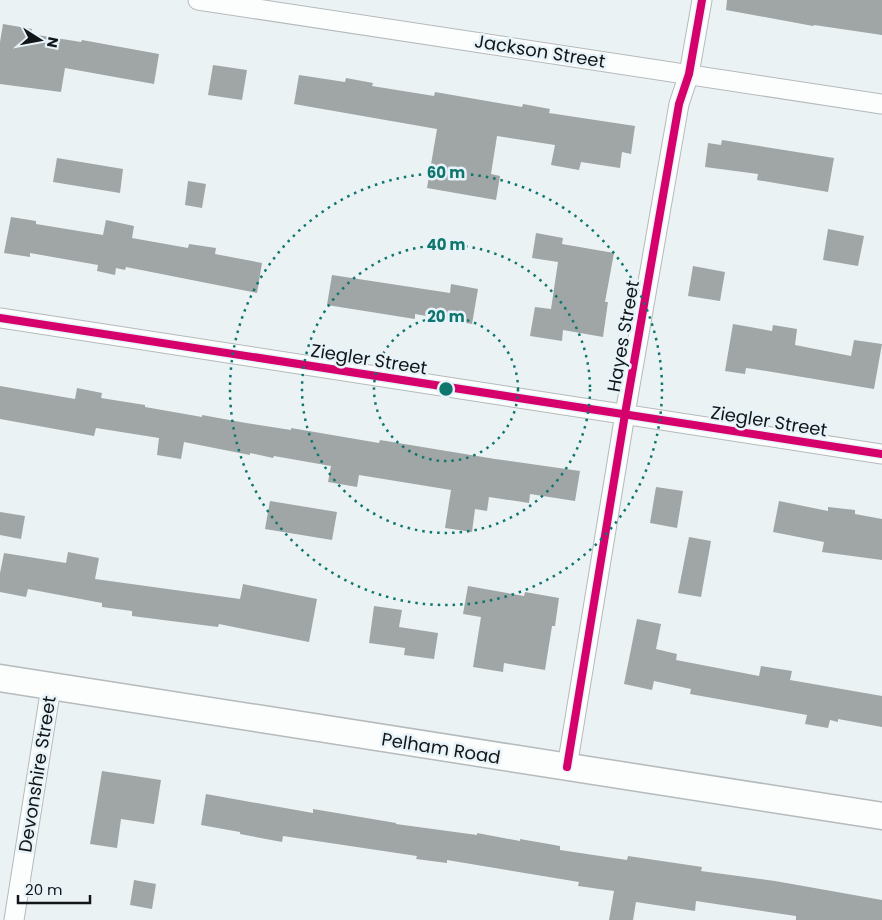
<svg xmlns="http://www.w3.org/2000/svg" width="882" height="920" font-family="Poppins,sans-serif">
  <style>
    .building { fill: #a0a5a6 }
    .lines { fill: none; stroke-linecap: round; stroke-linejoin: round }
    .street-casing { stroke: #b5babb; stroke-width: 21 }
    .secondary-casing { stroke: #b5babb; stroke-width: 29 }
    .street { stroke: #fcfdfd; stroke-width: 19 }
    .secondary { stroke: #fcfdfd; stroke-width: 26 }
    .cycleway-casing { stroke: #e7f3f8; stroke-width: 11 }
    .cycleway { stroke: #d6006c; stroke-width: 8 }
    .ring { fill: none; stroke: #0f766e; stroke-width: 2.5; stroke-dasharray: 2.5 5 }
    .labels { text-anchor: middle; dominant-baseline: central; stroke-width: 5; stroke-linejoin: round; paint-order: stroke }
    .street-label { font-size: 18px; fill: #121618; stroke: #e7f3f8 }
    .centre { fill: #0f766e; stroke: #e7f3f8; stroke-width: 2.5 }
    .ring-label { font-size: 15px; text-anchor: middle; font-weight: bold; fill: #0f766e; stroke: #e7f3f8; stroke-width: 5; stroke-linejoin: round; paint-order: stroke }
  </style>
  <rect width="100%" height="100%" fill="#ebf2f4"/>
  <g class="building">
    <path d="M727 0H882V35L814 25 813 26 726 10Z"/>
    <path d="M3 24 32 29 31 34 81 42 82 40 159 54 154 84 65 68 61 92 0 84V42Z"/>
    <path d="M213 65 247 70 242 100 208 95Z"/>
    <path d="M299 75 345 82 346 78 373 83 372 86 434 96 435 92 522 107 523 104 550 109 549 113 635 126 631 154 622 152 620 168 581 162 579 170 551 165 555 145 497 136 491 174 500 176 496 200 427 188 437 129 294 104Z"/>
    <path d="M722 140 834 158 828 192 757 180 758 174 705 167 708 143 721 145Z"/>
    <path d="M57 158 123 169 120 193 53 182Z"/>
    <path d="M188 181 206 184 202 208 185 205Z"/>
    <path d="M11 217 36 221V224L103 235 106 220 134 226 132 238 188 248 189 244 216 248 215 254 262 263 257 293 126 267 125 270 116 268 115 275 97 271 98 265 30 253V257L4 253Z"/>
    <path d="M828 229 864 236 858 266 823 260Z"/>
    <path d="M536 233 563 238 562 244 614 253 605 302H608L603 337 563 330 562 341 530 336 535 307 551 309 558 262 532 258Z"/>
    <path d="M693 266 725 272 720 301 688 296Z"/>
    <path d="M332 275 450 293 451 284 478 289 472 324 415 314V319L327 305Z"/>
    <path d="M733 324 772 331 773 325 797 329 795 345 851 356 854 340 882 344 874 389 754 369 746 368 745 374 725 371Z"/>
    <path d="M0 386 75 399 77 388 102 393 101 398 145 405V407L202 417V415L246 423 291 430V428L379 443 380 440 495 459 580 471 575 501 530 494 529 503 489 497 487 511 475 509 472 532 445 528 451 490 359 475 357 487 328 482 331 466 274 456 273 458 250 453V455L184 442 181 459 157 455 159 438 96 428 94 436 0 419Z"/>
    <path d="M656 487 683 491 677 528 650 523Z"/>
    <path d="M270 501 337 512 332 540 265 529Z"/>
    <path d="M779 501 828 511V507L855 510V514L882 519V560L822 552 824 542 773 532Z"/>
    <path d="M0 512 25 516 21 539 0 535Z"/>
    <path d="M689 537 711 541 701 597 678 593Z"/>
    <path d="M68 552 99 558 95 579 240 599 243 584 317 599 309 642 219 624 218 627 132 616V611L102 607V603L28 589 26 597 0 592V573L4 553 66 563Z"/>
    <path d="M468 586 524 596 525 592 559 598 555 626H552L545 670 504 663 503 672 473 667 481 617 463 614Z"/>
    <path d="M374 606 402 610 399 627 438 633 434 659 404 655 405 648 369 643Z"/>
    <path d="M637 619 661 624 656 649 677 654 676 660 759 676 761 666 792 671 790 680 882 696V727L838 719V722L830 720 828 728 805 724 807 715 690 694 691 689 654 681 652 690 624 684Z"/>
    <path d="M102 771 161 780 154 824 121 819 117 848 90 844Z"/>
    <path d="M206 794 313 813V809L396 823V824L477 835V833L520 841V839L560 846V850L627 860 628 856 702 867 701 871 775 881 882 900V920H796V916L696 901 695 911 636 902 633 920H609L614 891 578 886 579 882 447 860V863L416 859 417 856 283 836 282 842 240 834V832L201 825Z"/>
    <path d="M134 880 156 884 152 909 130 905Z"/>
  </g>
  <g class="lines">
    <g class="street-casing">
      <g id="street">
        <path d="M198 0 882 104"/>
        <path d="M0 318 882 454"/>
        <path d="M567 767 625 414 679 104 689 74 702 0"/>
        <path d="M14 920 51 687"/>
      </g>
    </g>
    <g class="secondary-casing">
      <path id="secondary" d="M0 678 882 816"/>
    </g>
    <use href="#street" class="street"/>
    <use href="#secondary" class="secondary"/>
    <g class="cycleway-casing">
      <g id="cycleway">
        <path d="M0 318 882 454"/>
        <path d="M567 767 625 414 679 104 689 74 702 0"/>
      </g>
    </g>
    <use href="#cycleway" class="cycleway"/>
  </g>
  <g class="ring">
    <circle cx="446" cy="389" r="72"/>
    <circle cx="446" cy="389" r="144"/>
    <circle cx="446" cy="389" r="216"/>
  </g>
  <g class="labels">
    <g class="street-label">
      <text transform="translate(540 51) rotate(9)">Jackson Street</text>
      <text transform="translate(623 336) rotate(-80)">Hayes Street</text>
      <text transform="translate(369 359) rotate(9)">Ziegler Street</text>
      <text transform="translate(769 421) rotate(9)">Ziegler Street</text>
      <text transform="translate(441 748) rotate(9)">Pelham Road</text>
      <text transform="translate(37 774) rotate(-81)">Devonshire Street</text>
    </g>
  </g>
  <circle cx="446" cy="389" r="8" class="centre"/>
  <g class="ring-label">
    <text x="446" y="178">60 m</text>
    <text x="446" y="250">40 m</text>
    <text x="446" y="322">20 m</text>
  </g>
  <g transform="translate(40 40) rotate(101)" stroke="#e7f3f8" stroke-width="4" paint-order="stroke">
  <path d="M0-4L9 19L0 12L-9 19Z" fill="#121618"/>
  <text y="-8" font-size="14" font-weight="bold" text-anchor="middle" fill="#121618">N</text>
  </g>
  <path d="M18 895v8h72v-8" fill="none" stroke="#121618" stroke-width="2.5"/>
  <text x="25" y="895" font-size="15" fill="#121618" stroke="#e7f3f8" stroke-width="4" paint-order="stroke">20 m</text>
</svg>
